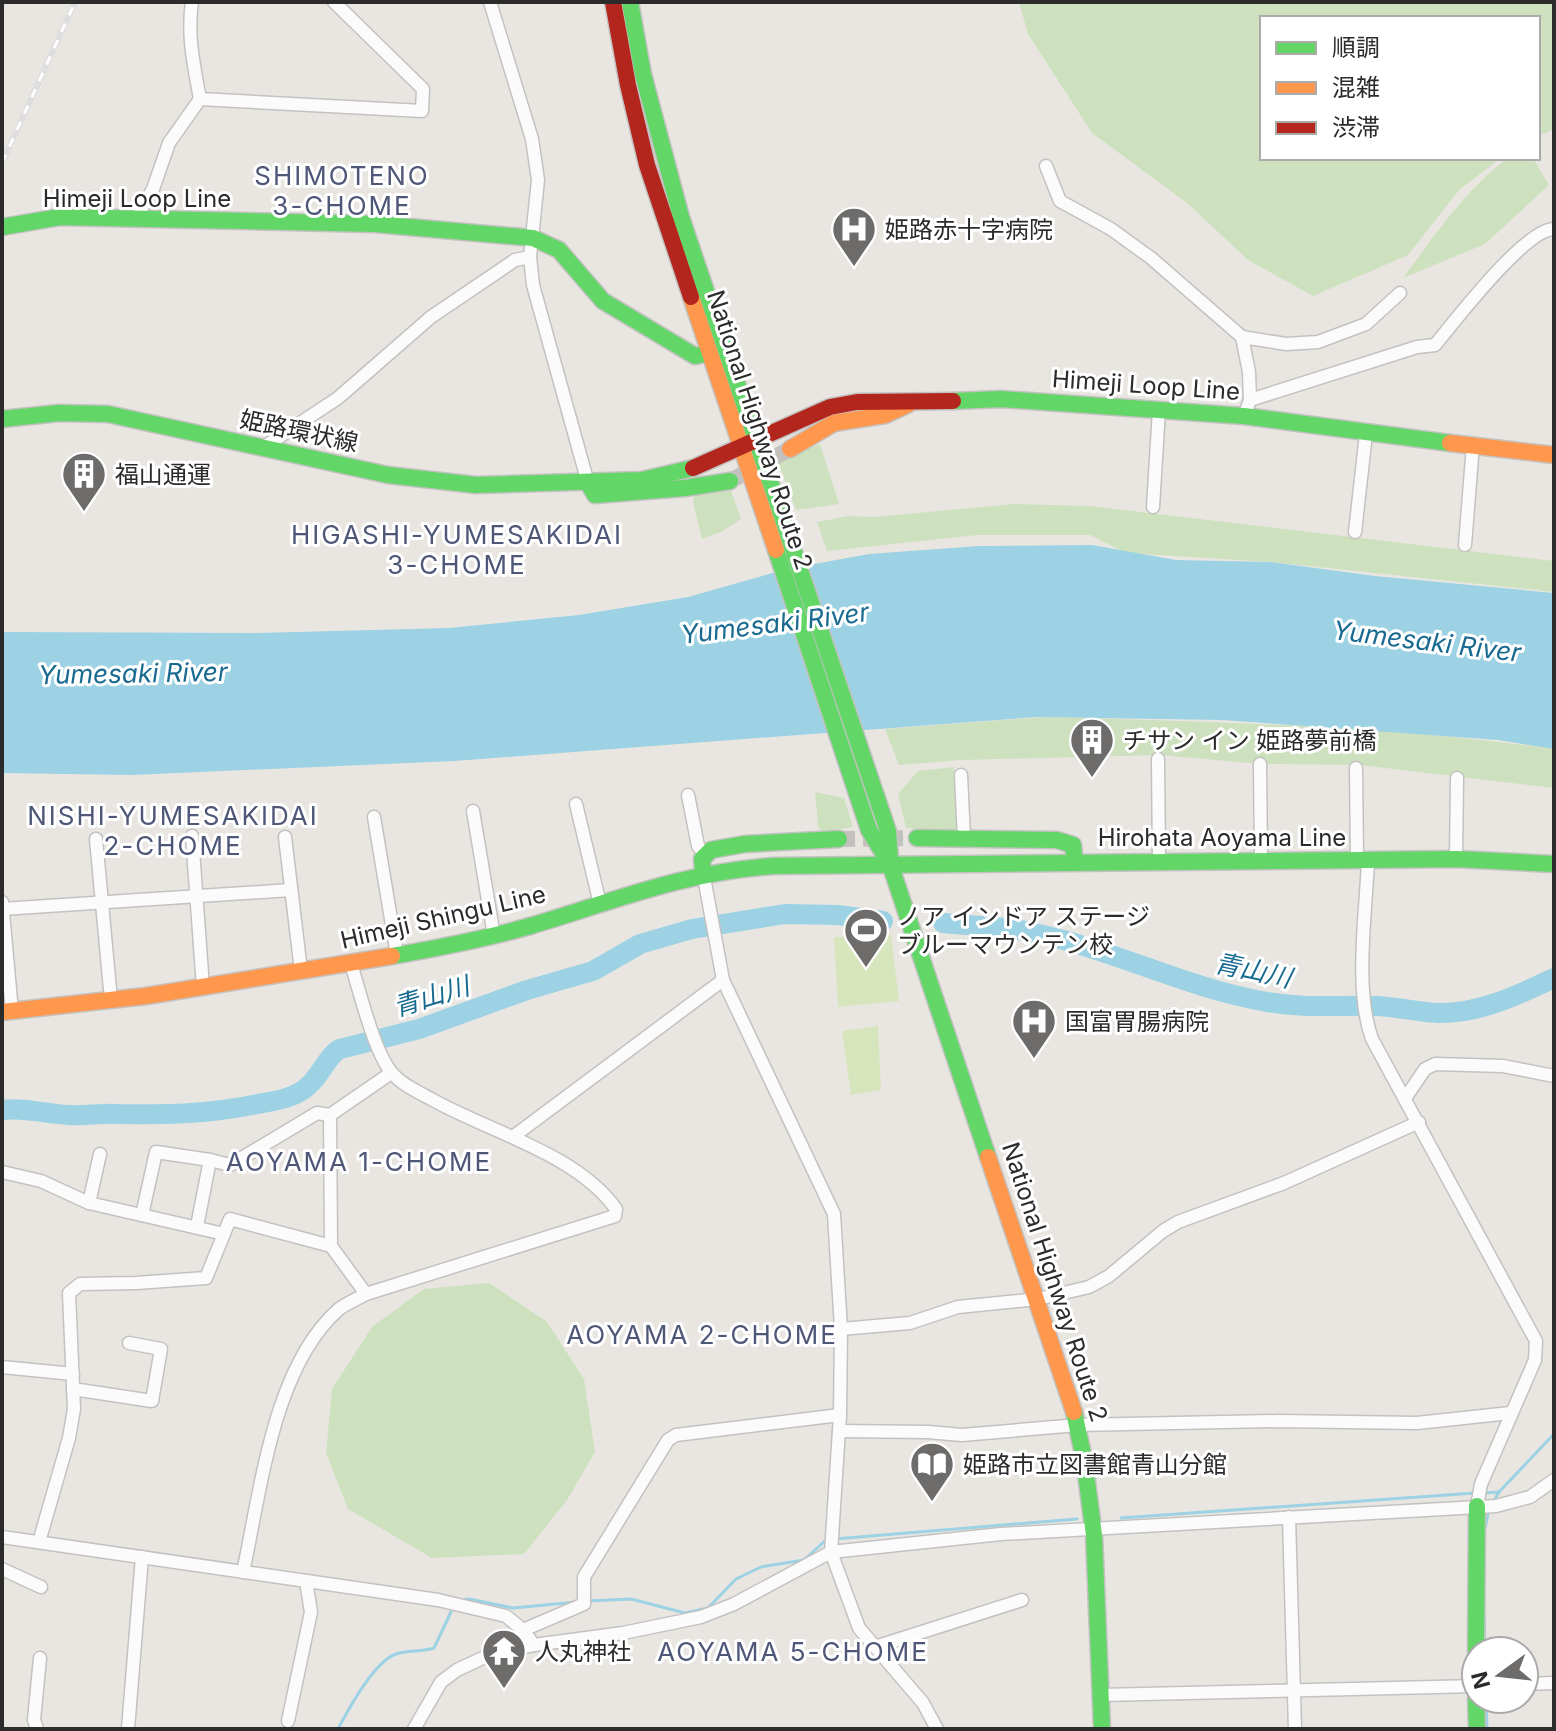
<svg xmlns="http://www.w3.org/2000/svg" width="1556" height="1731" font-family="Inter,'Noto Sans JP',sans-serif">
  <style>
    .green { fill: #cde1be }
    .pitch { fill: #d6e5bc }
    .water { fill: #9cd2e3 }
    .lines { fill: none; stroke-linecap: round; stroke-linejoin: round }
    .stream { stroke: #9cd2e3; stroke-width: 3 }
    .river { stroke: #9cd2e3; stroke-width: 20 }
    .secondary-tunnel { stroke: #c3c1bd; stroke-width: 16; stroke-dasharray: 16 8; stroke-linecap: butt }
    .street-casing { stroke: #c3c2c1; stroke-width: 15 }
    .fast-casing { stroke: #c3c2c1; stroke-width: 19 }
    .slow-casing { stroke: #c3c2c1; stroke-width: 19 }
    .jam-casing { stroke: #c3c2c1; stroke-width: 19 }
    .street { stroke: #fcfbfb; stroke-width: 12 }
    .fast { stroke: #63d668; stroke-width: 16 }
    .slow { stroke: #ff974d; stroke-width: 16 }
    .jam { stroke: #b3261e; stroke-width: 16 }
    .rail-casing { stroke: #dededf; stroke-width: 6 }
    .rail { stroke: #fff; stroke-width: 3; stroke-dasharray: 9; stroke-linecap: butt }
    .labels { text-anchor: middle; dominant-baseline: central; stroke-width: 6; stroke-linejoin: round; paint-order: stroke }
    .street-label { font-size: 24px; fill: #2b2b2b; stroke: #fff }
    .poi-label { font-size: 24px; fill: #2b2b2b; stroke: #fff; text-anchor: start }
    .neighbourhood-label { font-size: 26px; letter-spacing: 2px; fill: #4f5778; stroke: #fff }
    .water-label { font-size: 26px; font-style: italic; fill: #196a91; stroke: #fff }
  </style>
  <rect width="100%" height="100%" fill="#e9e6e2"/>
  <g class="green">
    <path d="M1019 2H1554V129L1538 136V18H1262V158H1501L1459 190 1408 255 1313 296 1248 260 1187 203 1092 133 1028 34Z"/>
    <path d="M1508 158H1533L1549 185 1485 244 1403 278C1435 235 1465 190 1508 158Z"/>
    <path d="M820 444 839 504 796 510 778 462Z"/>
    <path d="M730 488 741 519 723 531 702 539 693 502 695 495Z"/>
    <path d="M1014 504 1090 506 1554 561V592L1271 562 1126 553 1090 535H977L827 551 817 522 849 516 874 517Z"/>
    <path d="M1045 717C1215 722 1386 725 1554 749V788L1360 765 1260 764 1160 755 962 760 899 765 885 729Z"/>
    <path d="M954 767 957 833 906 828 898 794 918 771Z"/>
    <path d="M815 792 844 798 853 827 823 832 818 827Z"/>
    <path d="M489 1283 547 1322 584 1379 595 1452 567 1500 524 1554 432 1558 348 1509 326 1453 332 1389 372 1327 424 1289Z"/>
  </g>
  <g class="pitch">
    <path d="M891 935 899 1001 838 1007 834 937Z"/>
    <path d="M878 1026 881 1090 851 1095 842 1031Z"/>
  </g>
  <path class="water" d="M1092 545 1176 560 1271 562 1375 576 1554 593V749L1498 740 1222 720 1037 717 454 761 132 775 2 773V632L257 633 449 628 579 615 688 597 787 569 869 554 979 546Z"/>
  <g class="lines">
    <g class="stream">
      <path d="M1482 1493 1499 1492"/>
      <path d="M1493 1502 1499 1492 1554 1434"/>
      <path d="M1121 1518 1475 1493"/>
      <path d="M1485 1529 1489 1509"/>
      <path d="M834 1539 1077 1519"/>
      <path d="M462 1600 469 1599 513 1608 577 1602"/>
      <path d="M588 1601 631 1599 685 1613 708 1608 736 1579 761 1567 804 1560 827 1539"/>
      <path d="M1484 1616 1485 1651"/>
      <path d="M1486 1699 1487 1729"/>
      <path d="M338 1729C348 1710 375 1661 396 1654 408 1650 421 1652 434 1648L451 1612"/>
    </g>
    <g class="river">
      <path d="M943 923C973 926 1005 926 1034 933 1112 949 1184 987 1262 1001 1301 1009 1338 1005 1377 1006 1398 1007 1418 1012 1438 1013 1479 1014 1518 995 1554 978"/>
      <path d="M2 1110C25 1107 46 1114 69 1115 85 1116 102 1113 118 1114 167 1115 210 1114 258 1104 270 1102 283 1100 294 1095 320 1084 324 1057 340 1049L419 1029 527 990 593 971 640 944 692 929 785 914 838 915 883 921"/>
    </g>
    <g class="secondary-tunnel">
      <path d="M730 481 790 449"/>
      <path d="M839 839 917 838"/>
    </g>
    <g class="street-casing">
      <g id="street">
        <path d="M490 2 532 139 538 180 530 257 533 285 588 483"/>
        <path d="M200 99 422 111 423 89 334 2"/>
        <path d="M1046 166 1060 201 1111 229 1151 258 1242 337 1249 372 1250 400 1244 416"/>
        <path d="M135 220 153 189 169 143 200 99C194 66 187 36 192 2"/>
        <path d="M1242 337 1286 344 1318 342 1366 324 1400 293"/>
        <path d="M1250 400 1417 347 1435 345C1455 321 1525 229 1554 229"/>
        <path d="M261 449 338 398 431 317 515 260 530 257"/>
        <path d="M1153 507 1159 410"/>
        <path d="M1355 532 1366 434"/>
        <path d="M1465 545 1473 445"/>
        <path d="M1158 759 1159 861"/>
        <path d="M1260 764 1261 860"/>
        <path d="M1356 768 1357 860"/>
        <path d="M961 775 964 839"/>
        <path d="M688 795 698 846 705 854"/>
        <path d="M576 804 600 904"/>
        <path d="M473 811 494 936"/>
        <path d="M374 817 397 955"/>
        <path d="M192 836 203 987"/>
        <path d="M285 837 301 971"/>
        <path d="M96 839 111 1000"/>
        <path d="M1456 859 1457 778"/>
        <path d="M1368 860C1366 913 1354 989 1372 1039L1536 1341 1535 1360 1481 1484 1477 1506"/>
        <path d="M703 872 723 980 834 1214 841 1329 840 1415 831 1552 859 1628 923 1703 937 1729"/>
        <path d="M2 902 12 1011"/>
        <path d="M2 909 291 890"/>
        <path d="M1406 1097 1425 1069 1435 1064 1503 1066 1554 1076"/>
        <path d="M514 1136 723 980"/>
        <path d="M210 1160 230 1165 317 1113 330 1115"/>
        <path d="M2 1172 41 1181 89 1203 224 1234"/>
        <path d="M89 1203 100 1154"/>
        <path d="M142 1215 156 1152 210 1160 197 1226"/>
        <path d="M366 1294 331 1246 330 1115 391 1073"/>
        <path d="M841 1329 910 1323 958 1307 1038 1299 1089 1287 1109 1276 1163 1231 1178 1222 1284 1183 1419 1122"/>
        <path d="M2 1367 73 1374"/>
        <path d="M73 1389 152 1401 161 1349 129 1343"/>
        <path d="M839 1431 928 1432 962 1435 1078 1425 1278 1421 1417 1423 1510 1413"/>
        <path d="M1289 1517 1295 1729"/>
        <path d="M2 1537 438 1600 506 1616 523 1630 534 1645"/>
        <path d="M39 1542 69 1438 74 1409 69 1293 80 1284 136 1283 206 1278 230 1219 331 1246"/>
        <path d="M2 1569 41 1587"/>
        <path d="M243 1572C261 1490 273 1367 339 1309 347 1303 357 1299 366 1294L615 1216 616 1209C577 1154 490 1132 433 1100 420 1093 402 1085 392 1073 374 1052 360 992 351 964"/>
        <path d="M523 1630 584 1604V1577L668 1440 676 1435 840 1415"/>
        <path d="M875 1647 1022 1600"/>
        <path d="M1524 1684 1554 1683"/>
        <path d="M1101 1695 1476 1686"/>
        <path d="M288 1721 311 1612 306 1581"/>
        <path d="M37 1729 34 1720 40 1658"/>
        <path d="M128 1729 142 1557"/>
        <path d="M414 1729 441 1682 457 1670 487 1656 534 1645 623 1633 701 1617 734 1604 831 1552 1001 1534 1496 1506 1530 1497 1554 1480"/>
      </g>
    </g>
    <g class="fast-casing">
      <g id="fast">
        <path d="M630 2 643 74 681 217 888 831 890 859"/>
        <path d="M2 227 60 217 375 224 533 238 559 250 603 301 695 356 710 353"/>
        <path d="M953 401 1001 399 1244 416 1450 443"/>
        <path d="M2 419 59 413 108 414 388 475 476 485 642 480 693 468"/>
        <path d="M588 483 595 495 685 488 730 481"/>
        <path d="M776 550 869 830 890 864 988 1157"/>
        <path d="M917 838 1057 840 1073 845 1075 862"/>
        <path d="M703 872 702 859 711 850 745 844 839 839"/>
        <path d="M392 956C438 948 485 939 530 926 614 901 684 872 773 866L1456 859 1554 864"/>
        <path d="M1074 1412 1084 1459 1094 1535 1102 1729"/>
        <path d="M1476 1651 1477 1506"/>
        <path d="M1476 1660V1692"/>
        <path d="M1476 1699 1477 1729"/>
      </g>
    </g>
    <g class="slow-casing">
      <g id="slow">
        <path d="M691 297 776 550"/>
        <path d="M1450 443 1554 455"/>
        <path d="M790 449 834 423 885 415 909 404"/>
        <path d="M2 1012 146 996 392 956"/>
        <path d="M988 1157 1074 1412"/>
      </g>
    </g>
    <g class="jam-casing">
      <g id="jam">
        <path d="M613 2 628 85 647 165 691 297"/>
        <path d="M693 468 830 407 857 402 953 401"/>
      </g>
    </g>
    <use href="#street" class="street"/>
    <use href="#fast" class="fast"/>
    <use href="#slow" class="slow"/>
    <use href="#jam" class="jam"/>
    <g class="rail-casing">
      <path id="rail" d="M2 163 75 2"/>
    </g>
    <use href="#rail" class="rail"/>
  </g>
  <defs>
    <g id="hospital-pin" transform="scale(2.3)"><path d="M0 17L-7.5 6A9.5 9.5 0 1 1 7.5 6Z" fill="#6e6c6b" stroke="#fff"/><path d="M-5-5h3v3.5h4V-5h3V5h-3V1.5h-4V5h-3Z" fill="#fff"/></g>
    <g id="building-pin" transform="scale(2.3)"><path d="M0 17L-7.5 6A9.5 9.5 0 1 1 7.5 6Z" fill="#6e6c6b" stroke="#fff"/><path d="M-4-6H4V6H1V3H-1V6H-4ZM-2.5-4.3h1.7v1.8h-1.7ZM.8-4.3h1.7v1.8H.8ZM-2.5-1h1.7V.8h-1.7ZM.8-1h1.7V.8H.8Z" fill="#fff"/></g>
    <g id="stadium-pin" transform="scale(2.3)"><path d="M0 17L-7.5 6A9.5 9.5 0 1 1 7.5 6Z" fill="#6e6c6b" stroke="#fff"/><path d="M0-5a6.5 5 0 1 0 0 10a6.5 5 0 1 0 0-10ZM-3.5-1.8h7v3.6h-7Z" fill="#fff"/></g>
    <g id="library-pin" transform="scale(2.3)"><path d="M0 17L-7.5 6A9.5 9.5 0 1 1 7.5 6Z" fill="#6e6c6b" stroke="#fff"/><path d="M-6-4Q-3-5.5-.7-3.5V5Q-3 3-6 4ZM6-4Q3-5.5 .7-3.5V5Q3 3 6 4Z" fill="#fff"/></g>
    <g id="temple-pin" transform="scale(2.3)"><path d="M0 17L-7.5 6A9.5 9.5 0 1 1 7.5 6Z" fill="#6e6c6b" stroke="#fff"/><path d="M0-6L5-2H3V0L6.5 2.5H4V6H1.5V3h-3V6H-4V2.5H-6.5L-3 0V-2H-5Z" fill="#fff"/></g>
  </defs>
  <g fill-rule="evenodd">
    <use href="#hospital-pin" x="854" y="229"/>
    <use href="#building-pin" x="84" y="474"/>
    <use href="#building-pin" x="1092" y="740"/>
    <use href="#stadium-pin" x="866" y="930"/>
    <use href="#hospital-pin" x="1034" y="1021"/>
    <use href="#library-pin" x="932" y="1464"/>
    <use href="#temple-pin" x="504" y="1651"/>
  </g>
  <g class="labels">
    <g class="street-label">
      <text x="137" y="198">Himeji Loop Line</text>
      <text transform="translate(1146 385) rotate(4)">Himeji Loop Line</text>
      <text transform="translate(760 430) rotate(72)">National Highway Route 2</text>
      <text transform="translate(299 431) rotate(12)">姫路環状線</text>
      <text x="1222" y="837">Hirohata Aoyama Line</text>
      <text transform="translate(443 917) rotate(-13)">Himeji Shingu Line</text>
      <text transform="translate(1055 1282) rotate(72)">National Highway Route 2</text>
    </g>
    <g class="poi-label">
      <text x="885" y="229">姫路赤十字病院</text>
      <text x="115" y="474">福山通運</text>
      <text x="1123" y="740">チサン イン 姫路夢前橋</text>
      <text x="897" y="916">ノア インドア ステージ<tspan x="897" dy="28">ブルーマウンテン校</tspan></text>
      <text x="1065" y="1021">国富胃腸病院</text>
      <text x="963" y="1464">姫路市立図書館青山分館</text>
      <text x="535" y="1651">人丸神社</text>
    </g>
    <g class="neighbourhood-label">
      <text x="342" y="175">SHIMOTENO<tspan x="342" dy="30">3-CHOME</tspan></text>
      <text x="457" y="534">HIGASHI-YUMESAKIDAI<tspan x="457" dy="30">3-CHOME</tspan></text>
      <text x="173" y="815">NISHI-YUMESAKIDAI<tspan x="173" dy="30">2-CHOME</tspan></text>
      <text x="359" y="1161">AOYAMA 1-CHOME</text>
      <text x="702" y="1334">AOYAMA 2-CHOME</text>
      <text x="793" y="1651">AOYAMA 5-CHOME</text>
    </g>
    <g class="water-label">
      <text transform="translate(775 623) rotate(-7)">Yumesaki River</text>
      <text transform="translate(1427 641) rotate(7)">Yumesaki River</text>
      <text transform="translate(133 673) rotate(-1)">Yumesaki River</text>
      <text transform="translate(1253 970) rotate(12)">青山川</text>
      <text transform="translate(431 996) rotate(-17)">青山川</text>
    </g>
  </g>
  <rect width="1556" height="1731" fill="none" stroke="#2b2b2b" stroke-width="8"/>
  <rect x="1260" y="16" width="280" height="144" fill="#ffffff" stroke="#aaaaaa" stroke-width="2"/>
  <rect x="1276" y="42" width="40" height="12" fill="#63d668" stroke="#aaaaaa" stroke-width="2"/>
  <text x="1332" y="56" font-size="24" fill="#2b2b2b">順調</text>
  <rect x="1276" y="82" width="40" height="12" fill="#ff974d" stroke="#aaaaaa" stroke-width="2"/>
  <text x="1332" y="96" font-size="24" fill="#2b2b2b">混雑</text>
  <rect x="1276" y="122" width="40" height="12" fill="#b3261e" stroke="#aaaaaa" stroke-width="2"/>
  <text x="1332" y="136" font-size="24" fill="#2b2b2b">渋滞</text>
  <g transform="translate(1500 1675) rotate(255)"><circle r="38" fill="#ffffff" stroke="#aaaaaa" stroke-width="2"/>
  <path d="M0-6L14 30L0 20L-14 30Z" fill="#6e6c6b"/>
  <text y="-12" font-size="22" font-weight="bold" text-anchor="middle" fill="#2b2b2b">N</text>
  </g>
</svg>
